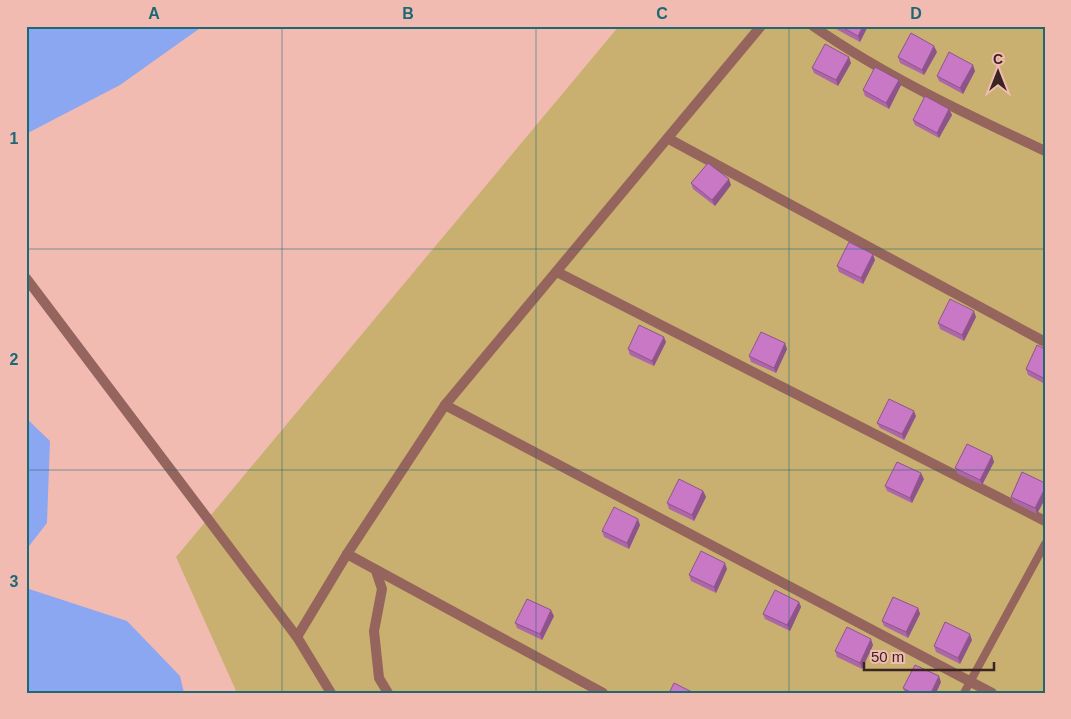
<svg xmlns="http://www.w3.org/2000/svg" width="1071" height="719" font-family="Arial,sans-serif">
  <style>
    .green { fill: #c9b070 }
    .water { fill: #8ca7f2 }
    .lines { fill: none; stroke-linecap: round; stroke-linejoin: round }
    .service { stroke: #94645d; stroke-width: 8 }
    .minor { stroke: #94645d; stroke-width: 10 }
    .wall { fill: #ad67a9 }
    .shaded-wall { fill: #8d548a }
    .building { fill: #c978c5; stroke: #8d548a }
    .grid { fill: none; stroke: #1d6872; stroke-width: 1; stroke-opacity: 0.55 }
    .neatline { fill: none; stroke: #1d6872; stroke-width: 2 }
    .grid-label { font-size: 16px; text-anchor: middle; font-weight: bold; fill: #1d6872 }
  </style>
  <rect width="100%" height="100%" fill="#f1bbb2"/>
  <path class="green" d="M619 26H1045V693H237L176 557Z"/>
  <g class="water">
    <path d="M26 26H203L120 85 26 134Z"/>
    <path d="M26 418 50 441 47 523 26 550Z"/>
    <path d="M26 588 127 621 180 676 184 693H26Z"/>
  </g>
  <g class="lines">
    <path class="service" d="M964 693 1045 544"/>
    <g class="minor">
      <path d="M813 26C885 76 966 114 1045 151"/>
      <path d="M669 139 1045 342"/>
      <path d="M557 272 1045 521"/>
      <path d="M26 278 297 637 331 693"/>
      <path d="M445 405 992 693"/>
      <path d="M347 554 603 693"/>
      <path d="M376 571 382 589 374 631 379 678 388 693"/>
      <path d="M297 637 347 554 445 405 761 26"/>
    </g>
  </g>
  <g class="wall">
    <path d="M835 26H868L860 42 836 29Z"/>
    <path d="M937 52 924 75 900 63 898 57Z"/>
    <path d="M851 63 838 86 814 73 812 68Z"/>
    <path d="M975 71 963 94 939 81 937 76Z"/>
    <path d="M899 80 901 85 889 109 865 96 863 90Z"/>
    <path d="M949 109 952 115 939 138 915 125 913 120Z"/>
    <path d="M691 183 731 185 715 206 693 189Z"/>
    <path d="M875 260 863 284 839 272 837 266Z"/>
    <path d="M976 317 964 341 940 329 938 323Z"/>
    <path d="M666 342 654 366 630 355 628 349Z"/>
    <path d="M787 349 776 373 751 362 749 356Z"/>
    <path d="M1045 349V384L1028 375 1026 369Z"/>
    <path d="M916 416 904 440 880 428 877 423Z"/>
    <path d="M992 456 994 462 982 485 958 474 955 468Z"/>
    <path d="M1022 472 1037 514 1013 502 1011 497Z"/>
    <path d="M924 479 912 503 887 491 885 486Z"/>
    <path d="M703 491 706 497 694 521 669 509 667 503Z"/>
    <path d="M640 525 629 549 604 537 602 531Z"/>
    <path d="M727 569 716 593 691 581 689 575Z"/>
    <path d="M799 602 801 607 790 631 765 619 763 614Z"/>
    <path d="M918 608 920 614 908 638 884 626 882 621Z"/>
    <path d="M554 616 542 640 517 628 515 623Z"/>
    <path d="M972 640 960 664 936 652 934 646Z"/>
    <path d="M873 645 862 669 837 657 835 651Z"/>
    <path d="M941 682 936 693H905L903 688Z"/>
  </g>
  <g class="shaded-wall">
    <path d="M863 26H868L860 42 858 36Z"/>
    <path d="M934 46 937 52 924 75 922 70Z"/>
    <path d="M849 57 851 63 838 86 836 80Z"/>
    <path d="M973 65 975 71 963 94 960 88Z"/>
    <path d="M899 80 901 85 889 109 886 103Z"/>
    <path d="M949 109 952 115 939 138 937 133Z"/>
    <path d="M729 179 731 185 715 206 712 200Z"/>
    <path d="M873 254 875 260 863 284 861 278Z"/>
    <path d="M974 311 976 317 964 341 962 335Z"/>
    <path d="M664 337 666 342 654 366 652 361Z"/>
    <path d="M785 343 787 349 776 373 774 368Z"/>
    <path d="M914 411 916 416 904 440 902 434Z"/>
    <path d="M992 456 994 462 982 485 980 480Z"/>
    <path d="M921 473 924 479 912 503 910 498Z"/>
    <path d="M1045 488V499L1037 514 1035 508Z"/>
    <path d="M703 491 706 497 694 521 692 515Z"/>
    <path d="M638 519 640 525 629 549 627 543Z"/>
    <path d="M725 563 727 569 716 593 714 587Z"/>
    <path d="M799 602 801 607 790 631 787 625Z"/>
    <path d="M918 608 920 614 908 638 906 632Z"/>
    <path d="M551 610 554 616 542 640 540 634Z"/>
    <path d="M970 634 972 640 960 664 958 658Z"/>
    <path d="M871 639 873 645 862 669 860 663Z"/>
    <path d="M939 676 941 682 936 693H931Z"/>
  </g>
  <g class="building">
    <path d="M840 26H863L858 36Z"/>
    <path d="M911 33 934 46 922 70 898 57Z"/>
    <path d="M825 44 849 57 836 80 812 68Z"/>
    <path d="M949 52 973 65 960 88 937 76Z"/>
    <path d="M875 67 899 80 886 103 863 90Z"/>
    <path d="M925 96 949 109 937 133 913 120Z"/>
    <path d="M708 163 729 179 712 200 691 183Z"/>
    <path d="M849 242 873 254 861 278 837 266Z"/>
    <path d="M950 299 974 311 962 335 938 323Z"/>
    <path d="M639 325 664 337 652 361 628 349Z"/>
    <path d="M761 332 785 343 774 368 749 356Z"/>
    <path d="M1037 345 1045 349V379L1026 369Z"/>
    <path d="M889 399 914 411 902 434 877 423Z"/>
    <path d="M967 444 992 456 980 480 955 468Z"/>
    <path d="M897 462 921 473 910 498 885 486Z"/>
    <path d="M1022 472 1045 483V488L1035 508 1011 497Z"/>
    <path d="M679 479 703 491 692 515 667 503Z"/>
    <path d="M614 507 638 519 627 543 602 531Z"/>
    <path d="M701 551 725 563 714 587 689 575Z"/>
    <path d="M775 590 799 602 787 625 763 614Z"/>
    <path d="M893 597 918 608 906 632 882 621Z"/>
    <path d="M527 599 551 610 540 634 515 623Z"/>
    <path d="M945 622 970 634 958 658 934 646Z"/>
    <path d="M847 627 871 639 860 663 835 651Z"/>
    <path d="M915 665 939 676 931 693H912L903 688Z"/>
    <path d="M674 683 694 693H669Z"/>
  </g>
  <path class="grid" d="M282 26V693M536 26V693M789 26V693M26 249H1045M26 470H1045"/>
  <rect width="1071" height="719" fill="none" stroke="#f1bbb2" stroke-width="55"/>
  <g transform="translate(998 72)" stroke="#f1bbb2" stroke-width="4" paint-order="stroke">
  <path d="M0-4L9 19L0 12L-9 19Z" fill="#3a2522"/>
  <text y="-8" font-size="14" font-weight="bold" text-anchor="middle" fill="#3a2522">С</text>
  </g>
  <path d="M864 662v8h130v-8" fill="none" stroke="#3a2522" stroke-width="2.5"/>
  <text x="871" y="662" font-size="15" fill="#3a2522" stroke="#f1bbb2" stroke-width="4" paint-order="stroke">50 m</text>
  <rect x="28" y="28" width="1016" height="664" class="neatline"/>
  <g class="grid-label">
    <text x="154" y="19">A</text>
    <text x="408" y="19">B</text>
    <text x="662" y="19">C</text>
    <text x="916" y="19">D</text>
    <text x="14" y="144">1</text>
    <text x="14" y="365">2</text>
    <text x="14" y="587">3</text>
  </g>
</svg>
